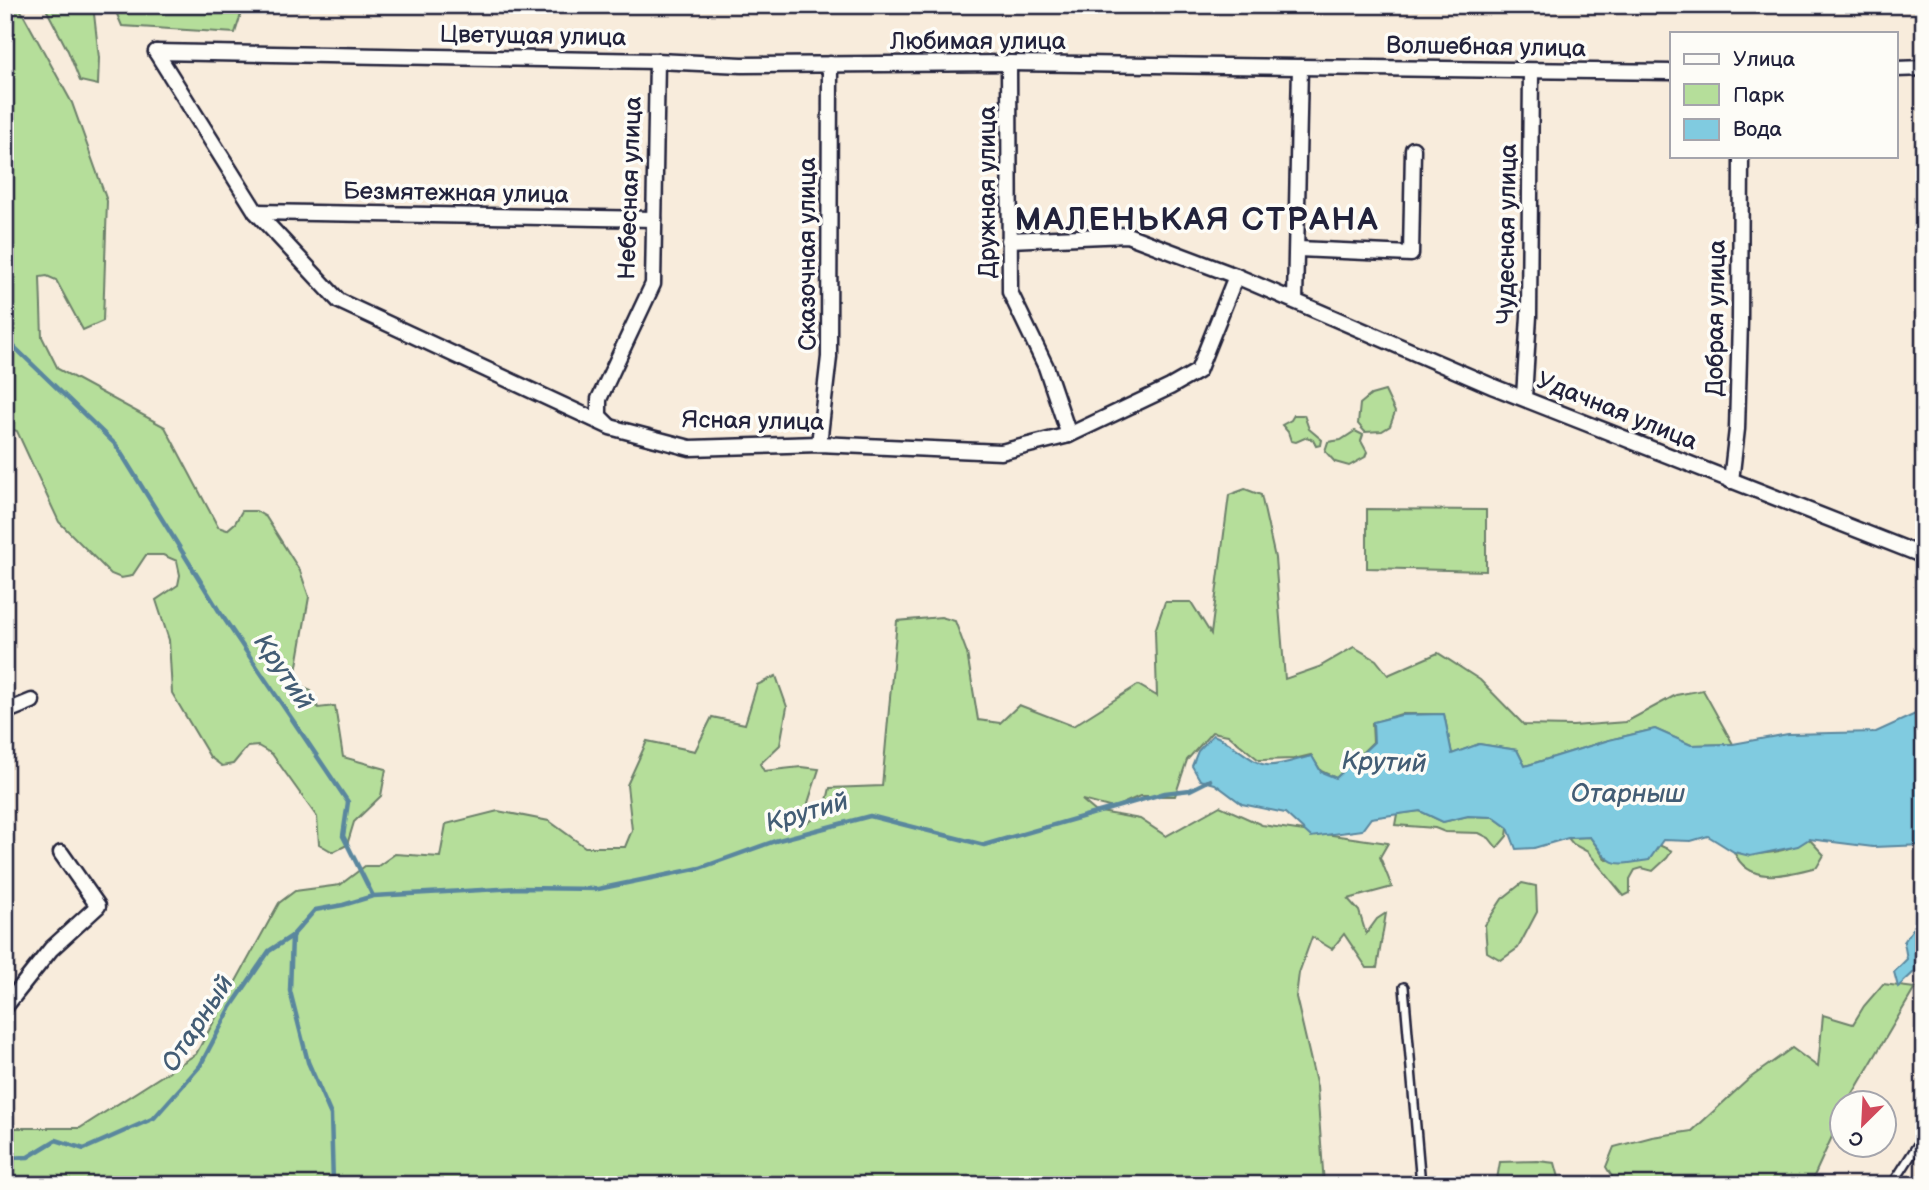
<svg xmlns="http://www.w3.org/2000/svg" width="1929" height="1190" font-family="'Balsamiq Sans',sans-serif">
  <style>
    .green { fill: #b5de9a; stroke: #6c806a; stroke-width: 2 }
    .water { fill: #80cbe0; stroke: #5a879e; stroke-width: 2 }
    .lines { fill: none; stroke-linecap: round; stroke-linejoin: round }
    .stream { stroke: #5a879e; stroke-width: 4.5 }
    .lane-casing { stroke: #22223b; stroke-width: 12 }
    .street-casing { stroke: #22223b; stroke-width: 19 }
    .lane { stroke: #fdfcf7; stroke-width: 7 }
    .street { stroke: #fdfcf7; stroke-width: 14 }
    .labels { text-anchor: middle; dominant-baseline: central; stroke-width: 7; stroke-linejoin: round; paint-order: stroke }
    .street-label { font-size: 24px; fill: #22223b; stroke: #fdfcf7 }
    .water-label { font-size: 26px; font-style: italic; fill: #435d75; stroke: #fdfcf7 }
    .district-label { font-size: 32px; font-weight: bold; letter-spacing: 2px; fill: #22223b; stroke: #fdfcf7 }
  </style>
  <rect width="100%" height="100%" fill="#f8ecdc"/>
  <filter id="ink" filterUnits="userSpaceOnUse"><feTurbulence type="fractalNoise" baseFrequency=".0143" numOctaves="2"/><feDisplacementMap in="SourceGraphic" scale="14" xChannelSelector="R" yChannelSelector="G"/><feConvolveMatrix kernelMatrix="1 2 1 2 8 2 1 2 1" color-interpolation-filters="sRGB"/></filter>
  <g filter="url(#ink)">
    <g class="green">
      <path d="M5 5H18L72 103 107 201 103 321 83 330 56 280 47 276 40 277 42 337 58 369 165 427 218 527 227 530 235 523 242 511H256L266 517 300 571 309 597 294 683 311 691 318 708 335 706 343 757 386 769 381 796 354 822 347 845 333 852 319 844 317 817 272 754 258 746 247 747 233 764 222 766 210 757 172 693 169 640 156 600 178 585 180 575 177 561 163 555H146L132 576 121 578 111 574 59 522 17 431 5 427Z"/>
      <path d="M44 5H93L99 58 98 85 80 81 68 51Z"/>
      <path d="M113 5H244L235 33 122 26Z"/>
      <path d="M1385 391 1395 412 1390 426 1382 431 1365 432 1358 424 1360 404 1371 395Z"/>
      <path d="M1294 415H1304L1309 429 1322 440 1321 445 1316 446 1313 440 1307 437 1296 442 1291 441 1288 432 1282 425 1291 420Z"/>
      <path d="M1355 431 1363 435 1361 441 1367 452 1365 457 1349 466 1335 462 1325 451 1328 442 1341 440Z"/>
      <path d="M1245 489 1261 495 1275 558 1285 679 1319 667 1354 647 1376 660 1388 675 1438 653 1480 680 1524 725 1573 726 1626 722 1676 695 1703 690 1733 744 1691 745 1655 729 1609 740 1525 766 1517 750 1479 744 1452 754 1444 714H1401L1372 723 1373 742 1336 778 1321 771 1311 755 1294 759 1259 760 1228 735 1212 732 1187 760 1175 796H1140L1113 808 1082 800 1095 811 1140 819 1166 836 1220 806 1262 825 1388 843 1380 857 1392 887 1348 899 1359 911 1366 934 1377 919 1386 913 1377 968H1367L1344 934 1332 949 1312 937 1299 973 1296 997 1317 1087 1324 1185H5V1128H80L196 1054 279 903 295 891 340 885 365 866H378L395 854 440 857 446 824 498 811 549 821 585 847H625L632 830 627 785 647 741 695 751 712 717 745 724 757 685 776 676 787 707 780 745 760 764 764 771 801 767 819 769 808 803V822L824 813 830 788 882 786 897 621 941 617 955 621 967 653 978 720 1000 723 1019 705 1073 726 1138 685 1157 696 1155 631 1165 602H1191L1211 634 1229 495Z"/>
      <path d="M1367 509 1486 510V571L1367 568Z"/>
      <path d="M1420 811 1443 822 1468 816 1493 817 1508 828 1507 836 1497 848 1489 838 1479 833 1445 832 1435 828 1395 825 1397 814Z"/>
      <path d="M1590 837 1606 860H1649L1659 845 1672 851 1667 858 1653 871 1642 868 1635 870 1630 879V893L1624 896 1588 852 1573 844 1568 838Z"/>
      <path d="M1809 839 1824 855 1817 867C1788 874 1750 887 1734 852 1757 857 1789 852 1809 839Z"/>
      <path d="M1522 883 1536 886 1537 912 1518 948 1501 960 1487 952 1485 925 1502 899Z"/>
      <path d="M1883 984 1915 988 1848 1102H1842L1841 1117 1810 1185H1617L1606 1167 1614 1147 1652 1137 1692 1131 1750 1078 1792 1048 1818 1067 1823 1015 1853 1024 1864 1006Z"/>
      <path d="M1538 1161 1555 1163 1561 1185H1496L1500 1162Z"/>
    </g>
    <g class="water">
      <path d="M1924 710V845L1873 847 1809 839 1798 846 1750 856 1734 852 1708 836 1691 841 1663 840 1649 860C1611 866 1613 868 1590 837L1568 838 1534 848 1516 849 1508 828 1493 817 1468 816 1443 822 1420 811 1371 818 1362 830 1311 837 1285 813 1242 804 1215 784 1200 780 1192 766 1198 751 1213 735C1232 741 1250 763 1267 765 1277 767 1301 758 1312 756L1321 772 1336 778 1374 742 1373 722 1401 715 1444 714 1452 754 1479 744 1517 750 1525 766 1609 740 1655 729 1691 745 1733 744 1788 734 1876 732Z"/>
      <path d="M1924 912V958L1914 972 1898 987 1894 972 1907 959 1904 942Z"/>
    </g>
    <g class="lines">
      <g class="stream">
        <path d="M5 338 116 445 219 611 348 802 343 836 373 896 520 888 598 889 700 868 775 841 870 816 984 845 1165 793 1190 790 1210 780"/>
        <path d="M292 936 290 991 308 1062 331 1115 333 1183 331 1185"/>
        <path d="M5 1158 28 1157 56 1140 84 1149 154 1118 200 1066 231 1007 269 951 292 936 315 910 343 905 373 896"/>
      </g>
      <g class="lane-casing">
        <g id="lane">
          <path d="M1404 987 1421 1185"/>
          <path d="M1892 1185 1924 1135"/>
        </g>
      </g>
      <g class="street-casing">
        <g id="street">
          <path d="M156 52 657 61 742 65 1009 63 1672 72"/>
          <path d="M156 52 256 212 339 301 610 427 690 448 819 444 1001 452 1069 435 1170 387 1198 371 1236 276"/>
          <path d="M1009 63 1010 292 1046 367 1069 435"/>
          <path d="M1896 69 1924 68"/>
          <path d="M256 212 654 219"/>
          <path d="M1009 240 1127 235 1236 276 1494 387 1924 556"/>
          <path d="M1298 249 1411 254 1413 149"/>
          <path d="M1295 301 1300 67"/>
          <path d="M1524 397 1529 316 1531 71"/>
          <path d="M609 426 599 416V399L653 284 657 61"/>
          <path d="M819 444 829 357 830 64"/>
          <path d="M1731 481 1737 429 1740 321 1741 156"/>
          <path d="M5 712 32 701"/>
          <path d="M5 1007 51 949 98 906 61 853"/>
        </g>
      </g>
      <use href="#lane" class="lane"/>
      <use href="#street" class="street"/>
    </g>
  </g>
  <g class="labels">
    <g class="street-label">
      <text transform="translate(533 36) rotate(1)">Цветущая улица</text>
      <text x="978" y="41">Любимая улица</text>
      <text transform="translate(1486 47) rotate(1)">Волшебная улица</text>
      <text transform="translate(630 188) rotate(-88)">Небесная улица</text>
      <text transform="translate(987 192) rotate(-90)">Дружная улица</text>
      <text transform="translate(456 193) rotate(1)">Безмятежная улица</text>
      <text transform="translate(1507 234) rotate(-89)">Чудесная улица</text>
      <text transform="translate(807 254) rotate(-90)">Сказочная улица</text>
      <text transform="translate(1716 318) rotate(-89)">Добрая улица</text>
      <text transform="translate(1617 411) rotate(22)">Удачная улица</text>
      <text transform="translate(753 421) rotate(1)">Ясная улица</text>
    </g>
    <g class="water-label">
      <text transform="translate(283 672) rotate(56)">Крутий</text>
      <text transform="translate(1384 763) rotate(2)">Крутий</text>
      <text x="1628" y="794">Отарныш</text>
      <text transform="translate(807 813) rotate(-16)">Крутий</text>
      <text transform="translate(198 1024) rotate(-57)">Отарный</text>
    </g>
    <g class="district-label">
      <text x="1197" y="220">МАЛЕНЬКАЯ СТРАНА</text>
    </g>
  </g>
  <rect width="1929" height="1190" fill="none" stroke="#fdfcf7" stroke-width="28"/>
  <rect x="14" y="14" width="1901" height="1162" fill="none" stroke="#22223b" stroke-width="2.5" filter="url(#ink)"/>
  <rect x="1670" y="32" width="228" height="126" fill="#fdfcf7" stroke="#a5a5ac" stroke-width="2"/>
  <rect x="1684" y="54" width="35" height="10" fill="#fdfcf7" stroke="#a5a5ac" stroke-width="2"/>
  <text x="1733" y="66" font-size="21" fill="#22223b">Улица</text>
  <rect x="1684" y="84" width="35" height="21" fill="#b5de9a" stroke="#a5a5ac" stroke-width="2"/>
  <text x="1733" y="102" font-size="21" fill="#22223b">Парк</text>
  <rect x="1684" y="119" width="35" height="21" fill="#80cbe0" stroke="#a5a5ac" stroke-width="2"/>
  <text x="1733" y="136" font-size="21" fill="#22223b">Вода</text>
  <g transform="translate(1863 1124) rotate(204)"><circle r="33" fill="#fdfcf7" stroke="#a5a5ac" stroke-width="2"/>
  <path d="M0-5L12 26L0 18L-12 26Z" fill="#d1495b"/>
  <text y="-10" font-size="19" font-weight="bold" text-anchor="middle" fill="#22223b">С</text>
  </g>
</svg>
